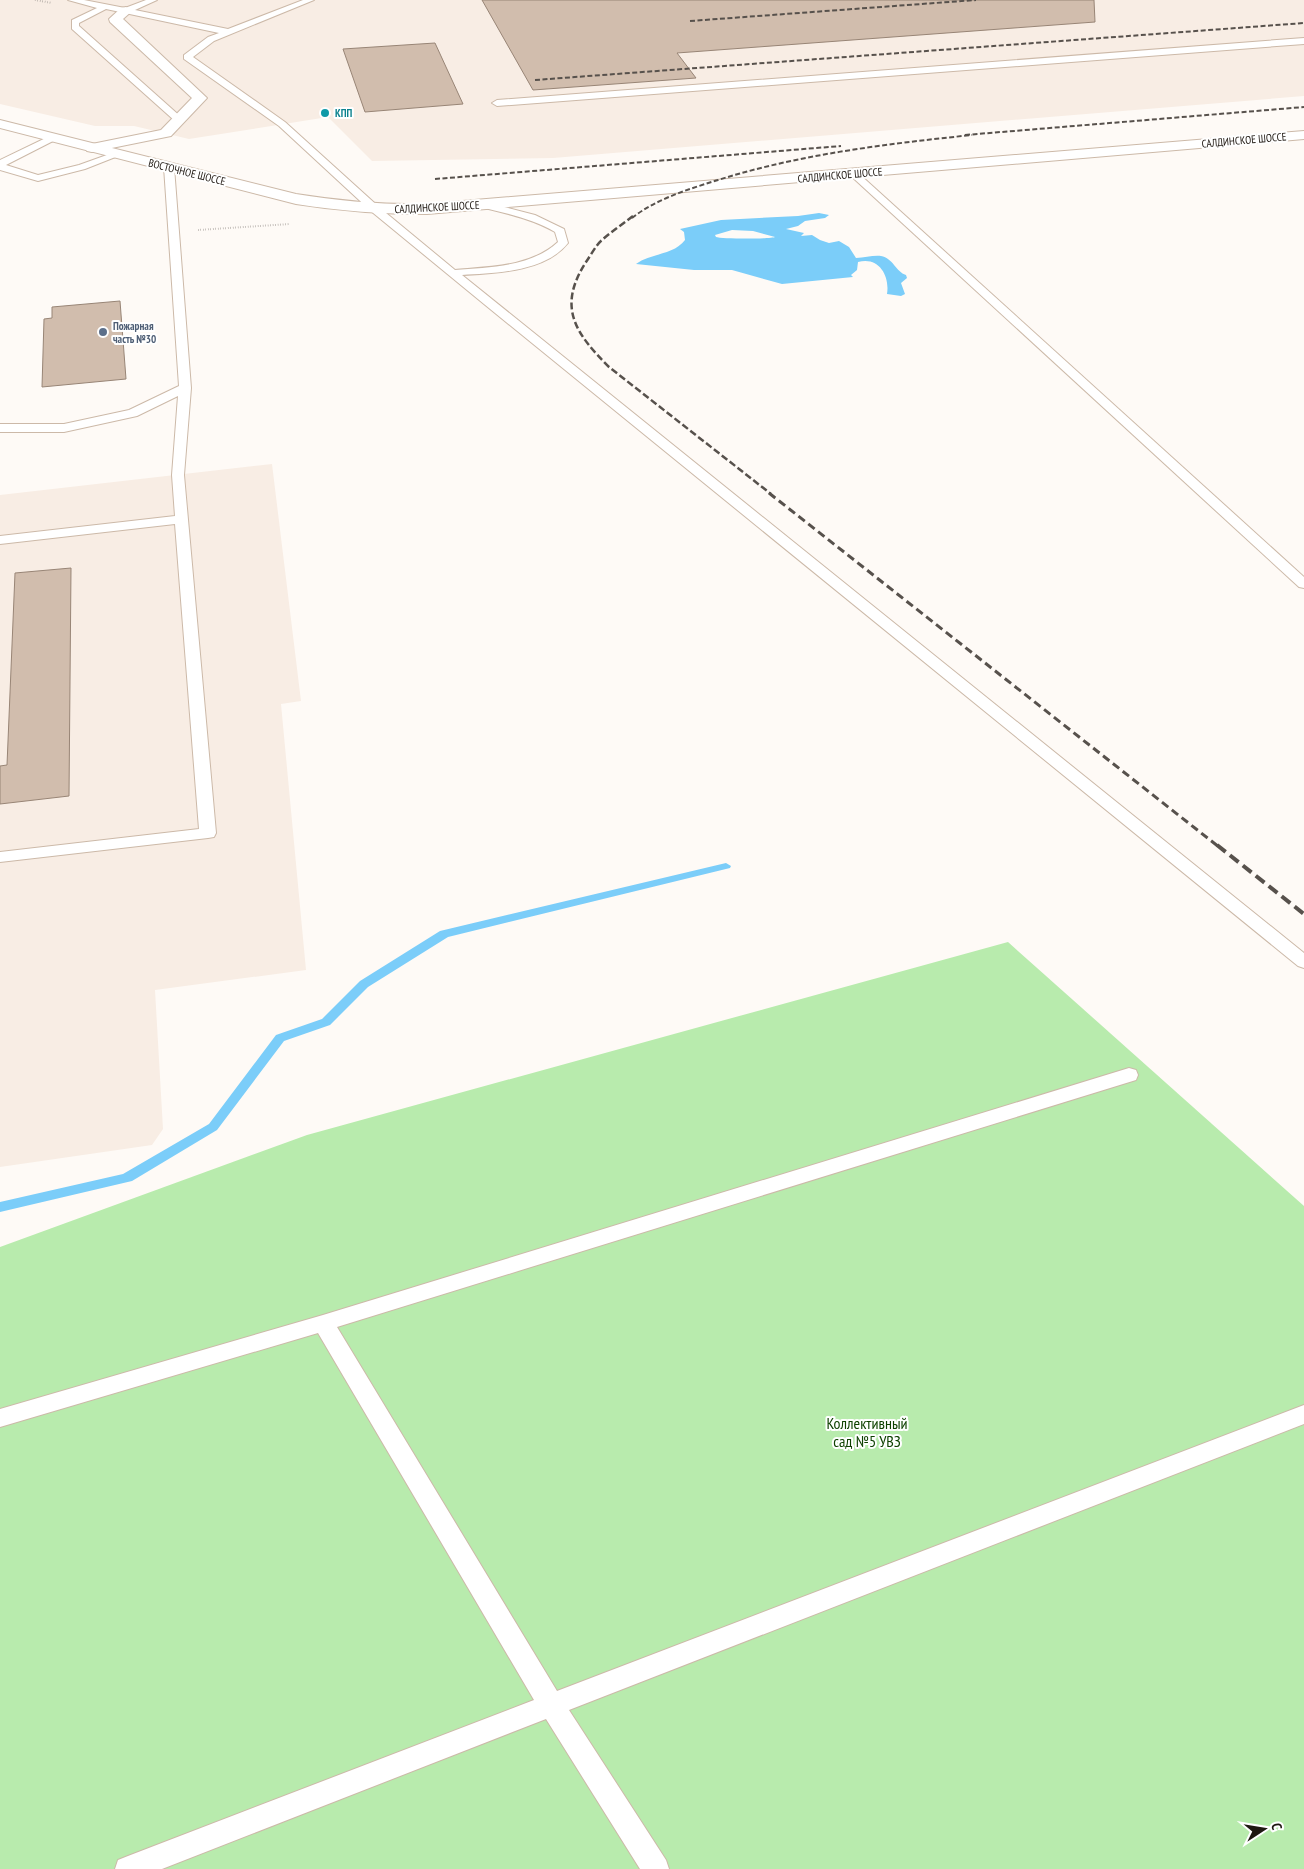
<svg xmlns="http://www.w3.org/2000/svg" width="1304" height="1869" font-family="'PT Sans Narrow',sans-serif">
  <style>
    .built { fill: #f8ede4 }
    .green { fill: #b8ebad }
    .water { fill: #7bcdf9; fill-rule: evenodd }
    .lines { fill: none; stroke-linecap: round; stroke-linejoin: round }
    .stream { fill: #7bcdf9; fill-rule: evenodd }
    .building { fill: #d1bdad; stroke: #988576 }
    .lane-casing { stroke: #ccb9a8; stroke-width: 2 }
    .street-casing { stroke: #ccb9a8; stroke-width: 2 }
    .primary-casing { stroke: #ccb9a8; stroke-width: 2 }
    .path { stroke: #96908b; stroke-width: 2; stroke-dasharray: 0.5 2; stroke-linecap: butt }
    .lane { fill: #fff; fill-rule: evenodd }
    .street { fill: #fff; fill-rule: evenodd }
    .primary { fill: #fff; fill-rule: evenodd }
    .rail-far3 { stroke: #57514c; stroke-width: 2; stroke-dasharray: 5 2.5; stroke-linecap: butt }
    .rail-far2 { stroke: #57514c; stroke-width: 2.5; stroke-dasharray: 7 3; stroke-linecap: butt }
    .rail-far1 { stroke: #57514c; stroke-width: 3; stroke-dasharray: 8 4.5; stroke-linecap: butt }
    .rail { stroke: #57514c; stroke-width: 4; stroke-dasharray: 11 5.5; stroke-linecap: butt }
    .culture-dot { fill: #0f9aa8; stroke: #fff; stroke-width: 2 }
    .service-dot { fill: #5c6f8a; stroke: #fff; stroke-width: 2 }
    .labels { text-anchor: middle; dominant-baseline: central; stroke-width: 4; stroke-linejoin: round; paint-order: stroke }
    .far-culture-label { font-size: 11px; font-weight: bold; fill: #0d838f; stroke: #fff; text-anchor: start }
    .far-street-label { font-size: 11px; fill: #1e1711; stroke: #fff }
    .far-service-label { font-size: 11px; font-weight: bold; fill: #4e5e75; stroke: #fff; text-anchor: start }
    .near-park-label { font-size: 16px; fill: #0e4100; stroke: #fff }
  </style>
  <rect width="100%" height="100%" fill="#fefaf6"/>
  <g class="built">
    <path d="M0 0H1304V96L553 158 372 161 328 117 189 139 134 126H95L0 104Z"/>
    <path d="M272 464 301 701 281 704 306 970 155 990 163 1129 152 1145 0 1167V495Z"/>
  </g>
  <path class="green" d="M1008 942 1304 1206V1869H0V1247L307 1135Z"/>
  <path class="water" d="M819 213 829 215 825 218 805 221 798 226 786 229 804 233 801 236 812 235 820 240 829 243 839 241 849 247 856 258C865 258 873 255 881 256 893 258 896 272 906 275L907 278 901 283 905 294 901 296 887 294C890 276 879 256 858 262L857 270 851 275 853 277 782 284 732 270H694L636 264C651 253 674 255 685 240L684 232 680 229 721 220 798 216ZM732 230 753 231 775 237C772 239 721 239 716 237L715 235Z"/>
  <g class="lines">
    <path class="stream" d="M726 863 731 866 730 868 448 937 368 987 330 1025 284 1041 217 1130 132 1181 0 1212V1202L123 1174 209 1124 276 1035 322 1019 360 981 440 931Z"/>
  </g>
  <g class="building">
    <path d="M482 0H1094L1095 22 677 53 696 78 533 90Z"/>
    <path d="M435 43 463 104 365 112 343 49Z"/>
    <path d="M120 301 126 379 42 387 44 319 52 318V307Z"/>
    <path d="M71 568 69 796 0 804V766L7 765 15 573Z"/>
  </g>
  <g class="lines">
    <g class="lane-casing">
      <g id="lane">
        <path d="M68 0H84L125 8 146 0H157L135 10 228 29 303 0H314L214 41 193 57 285 122 380 208 455 270C490 267 531 267 558 242L555 232C531 218 504 213 477 206V202L481 201 535 215 564 229 568 243C545 272 496 273 462 275L1304 953V968L1298 966 484 304 372 212 279 126 184 59V55L208 37 219 33 106 9 79 23V26L181 117V121H175L72 29V20L97 8Z"/>
        <path d="M1304 38V44L497 106 492 103 497 100Z"/>
        <path d="M52 135 57 138 55 140 6 165 38 175 79 165 118 151 123 154 85 169 38 181 0 170V160Z"/>
        <path d="M169 164 174 167 191 388 184 475 216 833 214 837 208 838 0 862V852L199 829 175 524 0 544V536L175 516 172 475 178 396 137 416 64 432H0V424H64L129 410 179 386 164 167Z"/>
        <path d="M854 171 857 172 1304 577V588L1299 587 851 176 849 174Z"/>
        <path d="M1129 1068 1136 1070 1138 1075 1136 1080 337 1327 557 1691 1304 1405V1424L569 1710 666 1860 669 1869H640L546 1719 162 1869H115L118 1860 128 1856 534 1700 318 1333 0 1427V1409L323 1315Z"/>
      </g>
    </g>
    <g class="street-casing">
      <path id="street" d="M126 7 132 11 123 19 207 98 171 136 92 152 87 151 85 148 87 145 161 130 192 98 110 22 109 19 121 8Z"/>
    </g>
    <g class="primary-casing">
      <path id="primary" d="M0 120 296 194C340 201 383 205 427 204L1304 131V139L427 214C383 214 340 211 296 204L0 128Z"/>
    </g>
    <g class="path">
      <path d="M35 0 52 3"/>
      <path d="M198 230 290 224"/>
    </g>
    <use href="#lane" class="lane"/>
    <use href="#street" class="street"/>
    <use href="#primary" class="primary"/>
    <g class="rail-far3">
      <path d="M690 21 976 0"/>
      <path d="M535 80 1304 23"/>
      <path d="M965 135 1304 107"/>
      <path d="M435 179 841 146"/>
      <path d="M632 218C656 199 689 189 718 180 801 154 886 144 972 135"/>
    </g>
    <path class="rail-far2" d="M633 216C623 224 612 231 602 240 596 245 591 255 586 262 557 307 575 333 609 367L771 494"/>
    <path class="rail-far1" d="M769 493 1219 847"/>
    <path class="rail" d="M1217 845 1304 914"/>
  </g>
  <circle class="culture-dot" cx="325" cy="113" r="5"/>
  <circle class="service-dot" cx="103" cy="332" r="5"/>
  <g class="labels">
    <g class="far-culture-label">
      <text x="335" y="113">КПП</text>
    </g>
    <g class="far-street-label">
      <text transform="translate(1244 140) rotate(-5)">САЛДИНСКОЕ ШОССЕ</text>
      <text transform="translate(187 172) rotate(14)">ВОСТОЧНОЕ ШОССЕ</text>
      <text transform="translate(840 175) rotate(-5)">САЛДИНСКОЕ ШОССЕ</text>
      <text transform="translate(437 207) rotate(-3)">САЛДИНСКОЕ ШОССЕ</text>
    </g>
    <g class="far-service-label">
      <text x="113" y="326">Пожарная<tspan x="113" dy="13">часть №30</tspan></text>
    </g>
    <g class="near-park-label">
      <text x="867" y="1423">Коллективный<tspan x="867" dy="18">сад №5 УВЗ</tspan></text>
    </g>
  </g>
  <g transform="translate(1264 1829) rotate(78)" stroke="#ffffff" stroke-width="4" paint-order="stroke">
  <path d="M0-4L9 19L0 12L-9 19Z" fill="#1e1711"/>
  <text y="-8" font-size="14" font-weight="bold" text-anchor="middle" fill="#1e1711">С</text>
  </g>
</svg>
